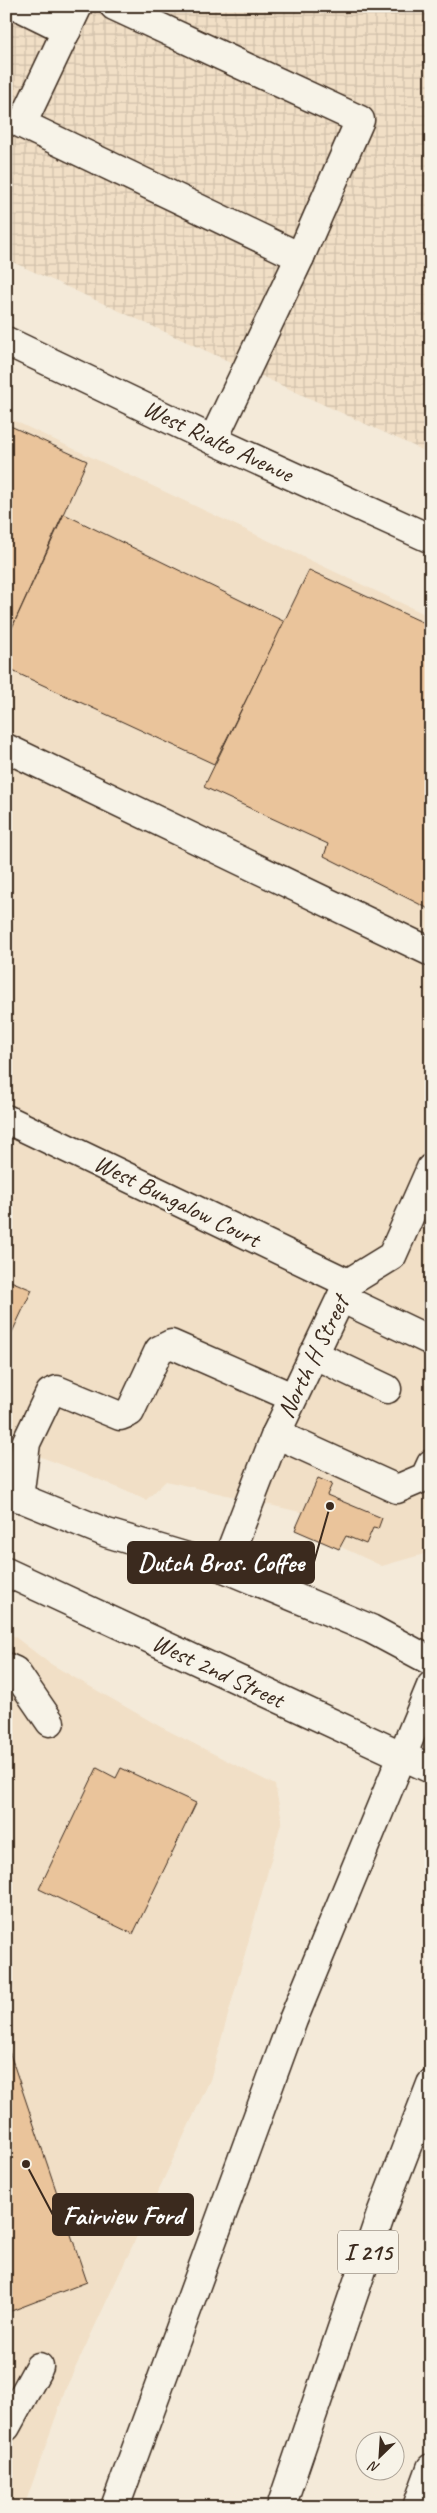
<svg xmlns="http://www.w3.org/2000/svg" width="437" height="2513" font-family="Caveat,sans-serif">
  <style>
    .built { fill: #f1dfc6 }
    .industrial { fill: url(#industrial-grid) }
    .building { fill: #eac49b; stroke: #3b2a1e }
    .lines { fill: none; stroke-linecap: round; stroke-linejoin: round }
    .minor-casing { stroke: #3b2a1e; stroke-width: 31 }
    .major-casing { stroke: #3b2a1e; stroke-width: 31 }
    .highway-casing { stroke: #3b2a1e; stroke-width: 31 }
    .minor { stroke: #f7f3e8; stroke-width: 28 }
    .major { stroke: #f7f3e8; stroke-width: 28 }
    .highway { stroke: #f7f3e8; stroke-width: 28 }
    .labels { text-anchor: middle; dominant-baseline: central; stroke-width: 4.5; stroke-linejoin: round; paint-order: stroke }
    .shield { fill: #f7f3e8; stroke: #73665b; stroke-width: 1 }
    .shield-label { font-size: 24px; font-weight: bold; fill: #3b2a1e }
    .street-label { font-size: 25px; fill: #3b2a1e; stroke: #f7f3e8 }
    .leader { fill: none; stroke: #3b2a1e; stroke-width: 2 }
    .callout-dot { fill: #3b2a1e; stroke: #f7f3e8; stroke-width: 2 }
    .callout { fill: #3b2a1e; stroke: #3b2a1e; stroke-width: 2 }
    .callout-label { font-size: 26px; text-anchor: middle; font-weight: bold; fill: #fff }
  </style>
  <defs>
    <pattern id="industrial-grid" width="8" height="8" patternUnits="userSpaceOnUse" patternTransform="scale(1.25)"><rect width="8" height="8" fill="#f1dfc6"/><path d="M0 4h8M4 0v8" fill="none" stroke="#d0c0aa"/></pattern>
  </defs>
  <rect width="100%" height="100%" fill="#f4ead9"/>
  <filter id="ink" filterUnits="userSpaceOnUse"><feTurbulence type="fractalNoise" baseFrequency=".02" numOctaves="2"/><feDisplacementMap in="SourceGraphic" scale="10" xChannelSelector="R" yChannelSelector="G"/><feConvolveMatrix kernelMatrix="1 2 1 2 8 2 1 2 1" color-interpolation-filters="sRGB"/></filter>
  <g filter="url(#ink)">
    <g class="built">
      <path d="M6 417 431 617V1539L424 1554 382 1566 326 1540 309 1514 166 1481 146 1500 84 1473 6 1444Z"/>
      <path d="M6 1630 49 1663 159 1726 275 1785 282 1820 210 2080 66 2388 24 2507H6Z"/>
    </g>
    <path class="industrial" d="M6 6H431V454L6 259Z"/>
    <g class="building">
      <path d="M6 424 87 461 6 641Z"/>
      <path d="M64 514 285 622 214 764 6 668V641Z"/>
      <path d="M309 570 431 626V910L324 856 328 844 204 787Z"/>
      <path d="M6 1279 32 1290 6 1345Z"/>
      <path d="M318 1478 332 1484 327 1495 382 1518 378 1529 373 1528 366 1544 346 1536 339 1549 295 1530Z"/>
      <path d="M97 1768 116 1778 121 1768 196 1803 133 1934 39 1889Z"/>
      <path d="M7 2045 87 2282 6 2313V2045Z"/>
    </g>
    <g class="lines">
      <g class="minor-casing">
        <g id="minor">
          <path d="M18 6 67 30"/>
          <path d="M78 6 22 124 300 257"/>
          <path d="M114 6 360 120 300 257 213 440"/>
          <path d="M6 341 213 440 431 539"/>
          <path d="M6 748 431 952"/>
          <path d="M6 1119 348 1283"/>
          <path d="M341 1298 431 1341"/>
          <path d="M313 1354 387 1389"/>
          <path d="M276 1434 397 1489 425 1477 431 1464"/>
          <path d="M19 1498 26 1443 50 1393 57 1390 120 1416 130 1412 159 1350 171 1344 292 1397"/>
          <path d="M224 1568 276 1434 348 1283 392 1256 431 1168"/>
          <path d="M6 1667 15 1671 50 1722"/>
          <path d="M6 2427 39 2367"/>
        </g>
      </g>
      <g class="major-casing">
        <g id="major">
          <path d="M6 1492 107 1533 224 1568 371 1629 431 1661"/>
          <path d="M6 1572 431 1769"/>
        </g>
      </g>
      <g class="highway-casing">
        <g id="highway">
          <path d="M115 2507 293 2020 431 1686"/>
          <path d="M281 2507 382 2211 431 2084"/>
          <path d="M417 2507 431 2468"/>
        </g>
      </g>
      <use href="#minor" class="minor"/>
      <use href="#major" class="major"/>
      <use href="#highway" class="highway"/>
    </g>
  </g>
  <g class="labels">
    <rect class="shield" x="338" y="2230.5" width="60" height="43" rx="4"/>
    <g class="shield-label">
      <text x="368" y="2252">I 215</text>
    </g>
    <g class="street-label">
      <text transform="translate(218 441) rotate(25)">West Rialto Avenue</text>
      <text transform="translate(177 1201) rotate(26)">West Bungalow Court</text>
      <text transform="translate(313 1357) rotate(-64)">North H Street</text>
      <text transform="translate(218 1671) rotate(25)">West 2nd Street</text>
    </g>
  </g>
  <path class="leader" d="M330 1506L314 1562M26 2164L53 2215"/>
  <g class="callout-dot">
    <circle cx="330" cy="1506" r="5"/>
    <circle cx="26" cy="2164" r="5"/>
  </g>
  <g class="callout">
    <rect x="128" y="1542" width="186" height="41" rx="5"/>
    <rect x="53" y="2194" width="140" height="41" rx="5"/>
  </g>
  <g class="callout-label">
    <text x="221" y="1571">Dutch Bros. Coffee</text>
    <text x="123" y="2224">Fairview Ford</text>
  </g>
  <rect width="437" height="2513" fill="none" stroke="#f7f3e8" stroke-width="25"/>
  <rect x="12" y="12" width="412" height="2488" fill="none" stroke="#3b2a1e" stroke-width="2" filter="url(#ink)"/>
  <g transform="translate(380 2456) rotate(205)"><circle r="24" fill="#f7f3e8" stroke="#aca397"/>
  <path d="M0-4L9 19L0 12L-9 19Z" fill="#3b2a1e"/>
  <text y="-8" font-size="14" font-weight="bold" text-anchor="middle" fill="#3b2a1e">N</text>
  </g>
</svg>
